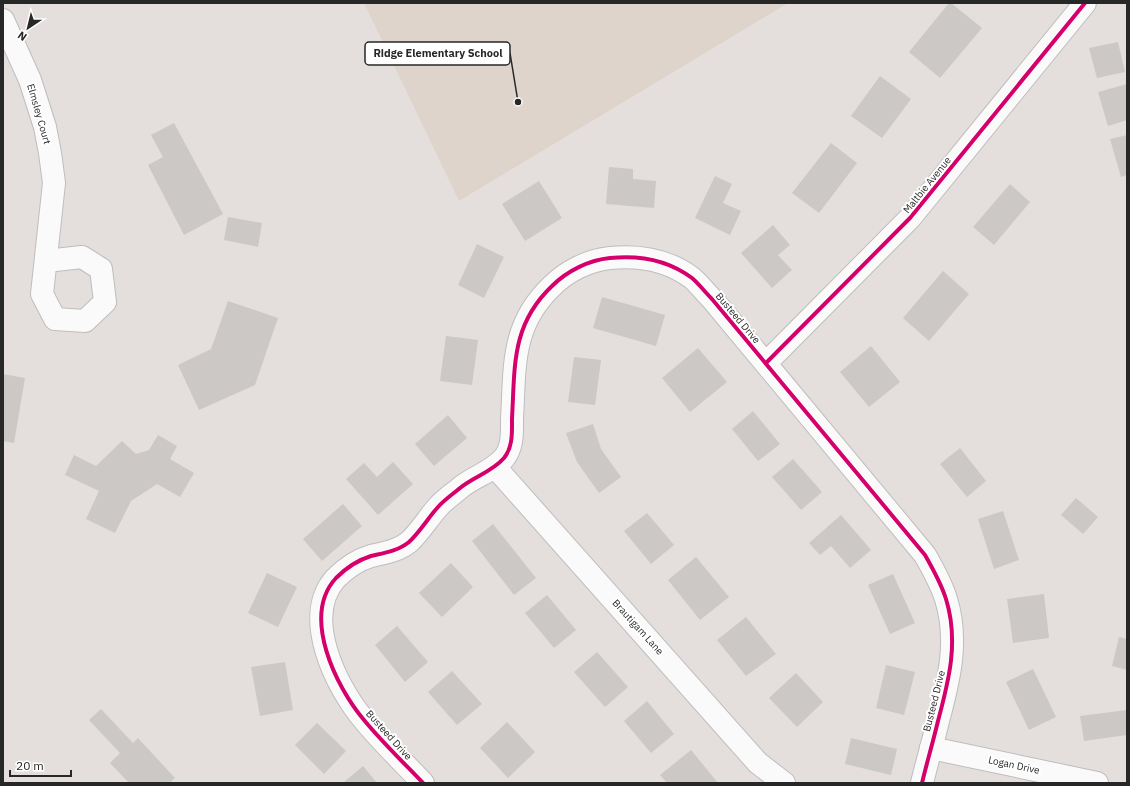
<svg xmlns="http://www.w3.org/2000/svg" width="1130" height="786" font-family="'IBM Plex Sans',sans-serif">
  <style>
    .education { fill: #ded4cb }
    .building { fill: #ccc8c6 }
    .lines { fill: none; stroke-linecap: round; stroke-linejoin: round }
    .minor-casing { stroke: #bebdbd; stroke-width: 24 }
    .minor { stroke: #fbfafa; stroke-width: 22 }
    .cycleway-casing { stroke: #fff; stroke-width: 6 }
    .cycleway { stroke: #d6006c; stroke-width: 4 }
    .labels { text-anchor: middle; dominant-baseline: central; stroke-width: 4; stroke-linejoin: round; paint-order: stroke }
    .street-label { font-size: 10px; fill: #272727; stroke: #fff }
    .leader { fill: none; stroke: #272727; stroke-width: 1.5 }
    .callout-dot { fill: #272727; stroke: #fff; stroke-width: 1.5 }
    .callout { fill: #fff; stroke: #272727; stroke-width: 1.5 }
    .callout-label { font-size: 11px; text-anchor: middle; font-weight: bold; fill: #272727 }
  </style>
  <rect width="100%" height="100%" fill="#e4dfdc"/>
  <path class="education" d="M364 3H788L459 201Z"/>
  <g class="building">
    <path d="M949 3H951L982 28 940 78 909 52Z"/>
    <path d="M1118 42 1125 72 1097 78 1089 48Z"/>
    <path d="M880 76 911 99 882 138 851 116Z"/>
    <path d="M1127 84V120L1108 126 1098 92Z"/>
    <path d="M174 123 223 214 184 235 148 165 163 157 151 135Z"/>
    <path d="M1127 135V175L1121 177 1110 139Z"/>
    <path d="M831 143 857 163 819 213 792 193Z"/>
    <path d="M609 167 633 169V179L656 181 654 208 606 204Z"/>
    <path d="M715 176 732 184 723 203 741 211 730 235 695 218Z"/>
    <path d="M539 181 562 218 525 241 502 204Z"/>
    <path d="M1010 184 1030 202 994 245 973 227Z"/>
    <path d="M228 217 262 223 258 247 224 240Z"/>
    <path d="M773 225 790 245 778 255 792 270 772 288 741 253Z"/>
    <path d="M477 244 504 257 484 298 458 285Z"/>
    <path d="M943 271 969 294 929 341 903 318Z"/>
    <path d="M602 297 665 315 656 346 593 328Z"/>
    <path d="M228 301 278 318 255 385 199 410 178 365 211 349Z"/>
    <path d="M446 336 478 340 472 385 440 381Z"/>
    <path d="M871 346 900 382 869 407 840 372Z"/>
    <path d="M698 348 727 382 690 412 662 378Z"/>
    <path d="M574 357 601 360 595 405 568 402Z"/>
    <path d="M3 374 25 378 14 443 3 441Z"/>
    <path d="M753 411 780 444 758 461 732 429Z"/>
    <path d="M448 415 467 438 434 466 415 444Z"/>
    <path d="M593 424 601 449 621 477 599 493 577 462 566 433Z"/>
    <path d="M158 435 177 446 170 459 194 473 180 497 157 484 131 501 115 533 86 519 99 491 65 475 74 455 96 466 122 441 136 454 149 450Z"/>
    <path d="M960 448 986 481 967 497 940 464Z"/>
    <path d="M793 459 822 492 801 510 772 477Z"/>
    <path d="M393 462 413 484 378 515 346 479 364 463 377 477Z"/>
    <path d="M1076 498 1098 517 1083 534 1061 515Z"/>
    <path d="M343 504 362 526 322 561 303 539Z"/>
    <path d="M1003 511 1019 560 994 569 978 519Z"/>
    <path d="M647 513 674 545 651 564 624 531Z"/>
    <path d="M841 515 871 550 850 568 831 546 820 555 809 543Z"/>
    <path d="M493 524 536 578 514 595 472 541Z"/>
    <path d="M696 557 729 597 700 620 668 580Z"/>
    <path d="M451 563 473 587 442 617 419 593Z"/>
    <path d="M267 573 297 587 278 627 248 613Z"/>
    <path d="M893 574 915 623 890 634 868 585Z"/>
    <path d="M1044 594 1049 638 1013 643 1007 599Z"/>
    <path d="M547 595 576 630 554 648 525 613Z"/>
    <path d="M746 617 776 654 746 676 717 640Z"/>
    <path d="M397 626 428 662 405 682 375 645Z"/>
    <path d="M1119 637 1127 639V670L1112 666Z"/>
    <path d="M597 652 628 687 605 707 574 672Z"/>
    <path d="M285 662 293 710 260 716 251 667Z"/>
    <path d="M886 665 915 672 904 715 876 708Z"/>
    <path d="M1033 669 1056 717 1029 730 1006 682Z"/>
    <path d="M452 671 482 704 457 725 428 692Z"/>
    <path d="M796 673 823 702 797 727 769 698Z"/>
    <path d="M647 701 674 734 651 753 624 721Z"/>
    <path d="M101 709 133 743 138 738 175 778 169 783H129L110 763 120 753 89 720Z"/>
    <path d="M1127 710V735L1084 741 1080 716Z"/>
    <path d="M507 722 535 752 508 778 480 748Z"/>
    <path d="M317 723 346 751 324 774 295 745Z"/>
    <path d="M851 738 897 749 891 775 845 764Z"/>
    <path d="M691 750 718 783H667L660 775Z"/>
    <path d="M363 766 377 783H343Z"/>
  </g>
  <g class="lines">
    <g class="minor-casing">
      <g id="minor">
        <path d="M3 20 30 80 45 127 50 153 54 183 42 294 55 319 85 321 105 302 101 269 82 257 46 261"/>
        <path d="M766 363 910 218 1085 3"/>
        <path d="M495 467 758 763 784 783"/>
        <path d="M931 748 1097 783"/>
        <path d="M423 783C403 762 382 742 364 720 336 687 301 616 336 578 346 568 358 560 371 556 384 553 398 551 409 542 420 532 428 518 438 507 444 500 453 494 460 488 473 477 492 472 504 458 513 447 512 432 512 419 515 366 511 325 552 286 567 271 589 260 610 258 639 255 668 260 692 278 699 284 705 292 712 299L925 555C933 569 941 583 946 599 959 641 949 680 938 721 933 742 927 762 922 783"/>
      </g>
    </g>
    <use href="#minor" class="minor"/>
    <g class="cycleway-casing">
      <g id="cycleway">
        <path d="M766 363 910 218 1085 3"/>
        <path d="M423 783C403 762 382 742 364 720 336 687 301 616 336 578 346 568 358 560 371 556 384 553 398 551 409 542 420 532 428 518 438 507 444 500 453 494 460 488 473 477 492 472 504 458 513 447 512 432 512 419 515 366 511 325 552 286 567 271 589 260 610 258 639 255 668 260 692 278 699 284 705 292 712 299L925 555C933 569 941 583 946 599 959 641 949 680 938 721 933 742 927 762 922 783"/>
      </g>
    </g>
    <use href="#cycleway" class="cycleway"/>
  </g>
  <g class="labels">
    <g class="street-label">
      <text transform="translate(39 114) rotate(74)">Elmsley Court</text>
      <text transform="translate(927 185) rotate(-51)">Maltbie Avenue</text>
      <text transform="translate(738 318) rotate(50)">Busteed Drive</text>
      <text transform="translate(638 627) rotate(48)">Brautigam Lane</text>
      <text transform="translate(934 701) rotate(-76)">Busteed Drive</text>
      <text transform="translate(389 735) rotate(48)">Busteed Drive</text>
      <text transform="translate(1014 765) rotate(12)">Logan Drive</text>
    </g>
  </g>
  <path class="leader" d="M518 102L510 53"/>
  <circle class="callout-dot" cx="518" cy="102" r="4"/>
  <rect class="callout" x="365" y="42" width="145" height="23" rx="4"/>
  <g class="callout-label">
    <text x="438" y="57">Ridge Elementary School</text>
  </g>
  <rect width="1130" height="786" fill="none" stroke="#272727" stroke-width="8"/>
  <g transform="translate(28 28) rotate(215)" stroke="#ffffff" stroke-width="3" paint-order="stroke">
  <path d="M0-3L7 15L0 10L-7 15Z" fill="#272727"/>
  <text y="-6" font-size="11" font-weight="bold" text-anchor="middle" fill="#272727">N</text>
  </g>
  <path d="M10 770v6h61v-6" fill="none" stroke="#272727" stroke-width="2"/>
  <text x="16" y="770" font-size="12" fill="#272727" stroke="#ffffff" stroke-width="3" paint-order="stroke">20 m</text>
</svg>
